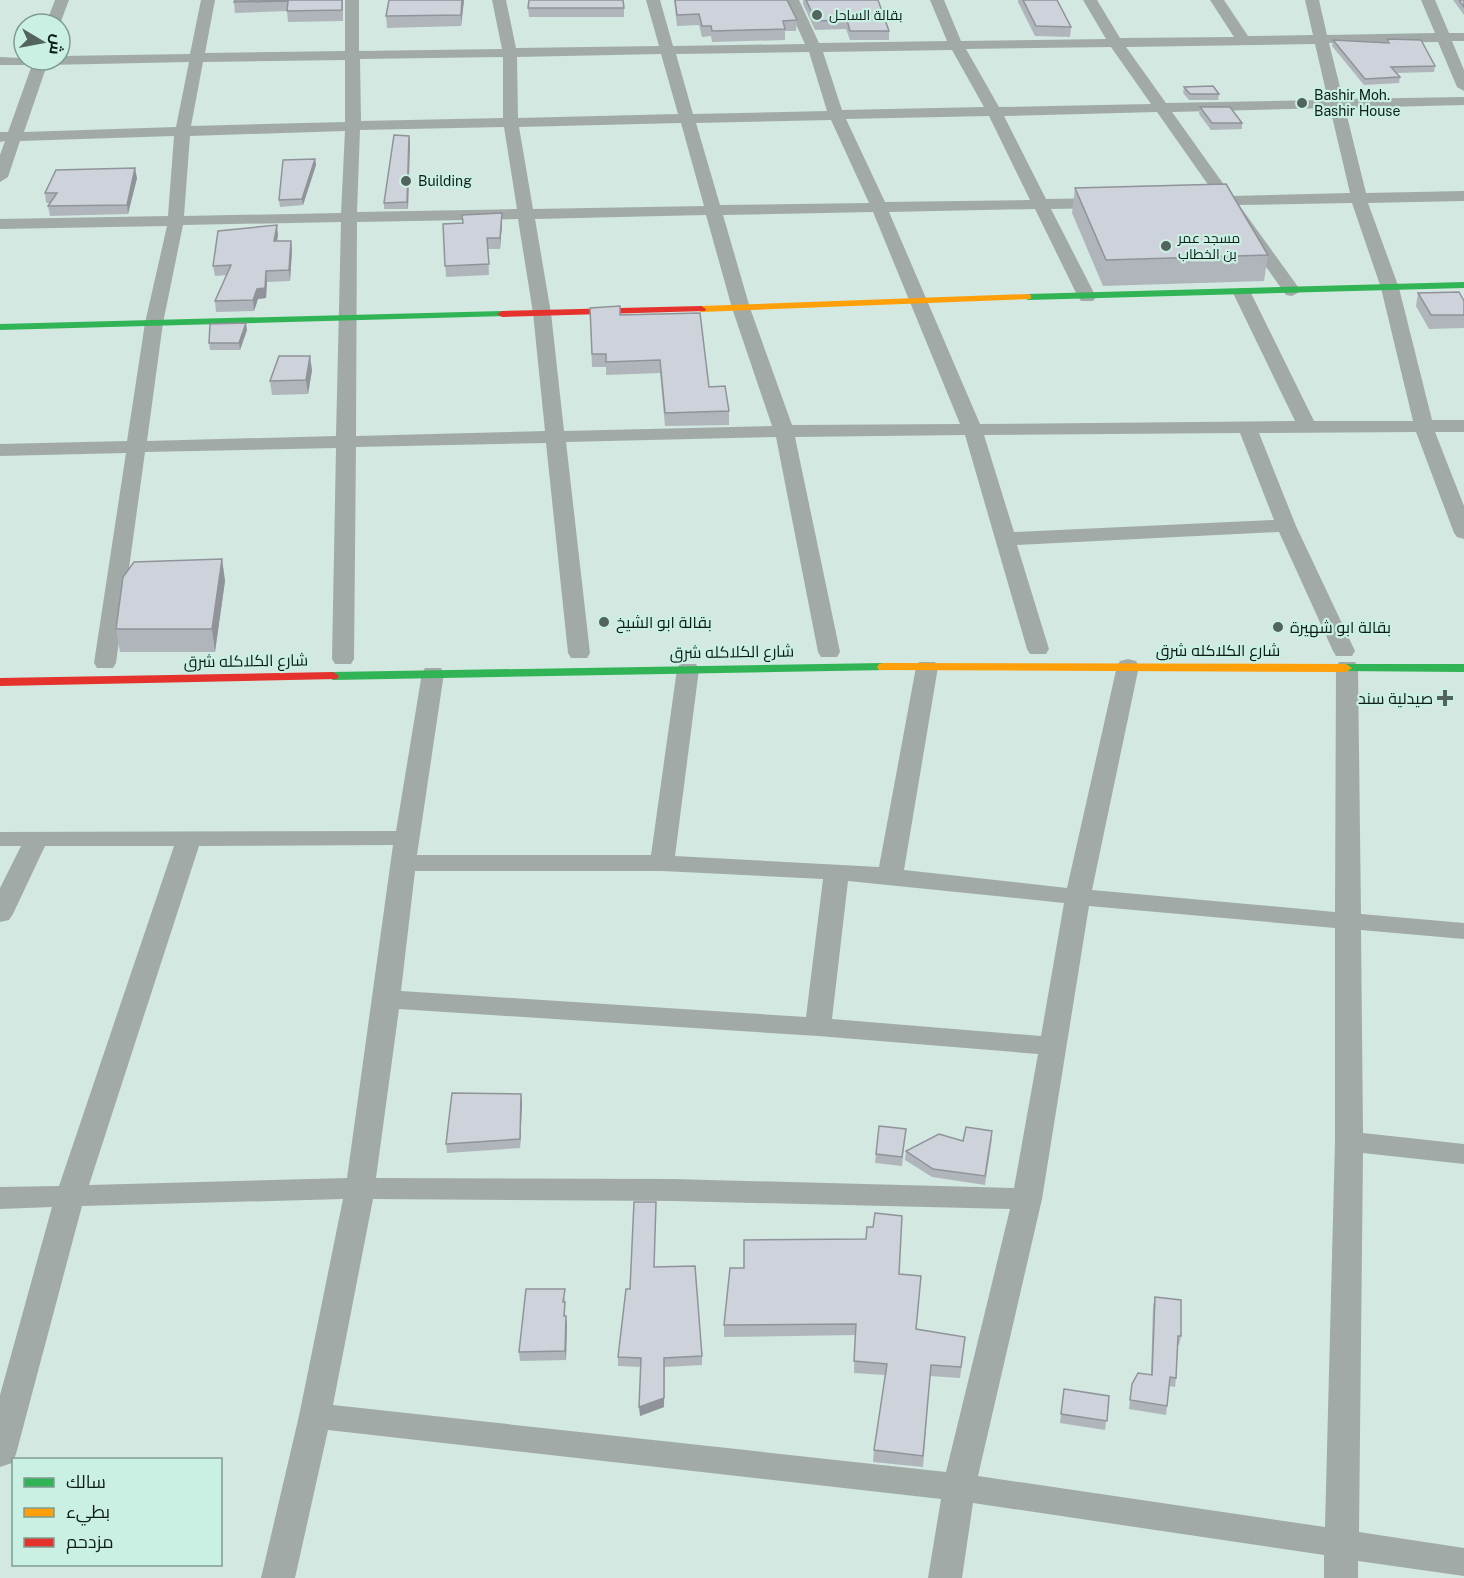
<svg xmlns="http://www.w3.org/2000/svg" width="1464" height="1578" font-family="'Public Sans',Cairo,sans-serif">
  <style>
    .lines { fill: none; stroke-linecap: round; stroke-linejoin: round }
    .street { fill: #a2aaa7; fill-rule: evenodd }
    .fast { fill: #30b455; fill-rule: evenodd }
    .slow { fill: #ff9f0a; fill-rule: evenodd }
    .jam { fill: #e5322d; fill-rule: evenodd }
    .wall { fill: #b0b5bc }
    .shaded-wall { fill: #909399 }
    .building { fill: #cdd2db; stroke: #909399; stroke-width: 1.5 }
    .poi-dot { fill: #53645f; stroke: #caf0e3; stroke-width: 2 }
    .labels { text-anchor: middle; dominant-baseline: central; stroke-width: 4.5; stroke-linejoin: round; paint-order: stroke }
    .far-poi-label { font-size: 14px; fill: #0f1d19; stroke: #caf0e3; text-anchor: start }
    .poi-label { font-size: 16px; fill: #0f1d19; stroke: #caf0e3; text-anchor: start }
    .street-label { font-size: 16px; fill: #0f1d19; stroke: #caf0e3 }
  </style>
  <rect width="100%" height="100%" fill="#d2e8e0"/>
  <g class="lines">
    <g class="street">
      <path d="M55 0H69L60 24H46Z"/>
      <path d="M201 0H215L205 53 345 51V0H359V51L502 49 492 0H506L516 48 659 46 646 0H660L673 46 805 44 785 0H799L819 43 947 41 930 0H944L961 41 1106 39 1083 0H1097L1120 38 1234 37 1210 0H1224L1248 36 1313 35 1305 0H1319L1327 35 1435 33 1421 0H1435L1449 33H1464V41H1452L1464 70V91L1457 87 1438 42 1329 43 1343 99 1464 97V105L1345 108 1366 193 1464 191V201L1368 203 1399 288 1432 420H1464V432H1435L1464 506V539L1457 537 1454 533 1416 432 1259 433 1296 526 1355 651 1352 656H1336L1333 651 1279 532 1017 545 1049 649 1046 654H1030L1027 649 965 435 795 437 840 652 837 657H821L818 652 776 437 566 442 590 653 587 658H571L568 653 546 443 356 447 354 659 351 664H335L332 659 336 448 145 452 116 663 113 668H97L94 663 126 453 0 456V444L127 441 145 323 167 226 0 229V219L168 216 174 136 20 141 8 177 0 182V155L5 141 0 142V132H8L32 65H0V57L60 60V56L190 54ZM1315 44 1328 100 1166 103 1126 47ZM1111 47 1151 104 999 107 966 49ZM952 50 984 107 842 110 823 52ZM809 52 827 111 693 114 676 54ZM661 54 678 114 518 118 517 57ZM503 57V118L361 121 360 59ZM345 60V122L191 126 203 62ZM189 62 176 127 24 132 47 65ZM1330 108 1350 193 1232 196 1172 112ZM1157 112 1216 196 1199 198 1197 201 1199 204 1223 206 1286 295 1292 296 1301 291 1239 205 1352 203 1381 288 1413 421H1314L1251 293 1242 288 1233 293 1295 421 980 424 889 212 1035 209 1078 297 1081 301H1093L1096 297 1051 209 1104 208 1112 203 1104 198 1046 199 1004 116ZM989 116 1030 200 885 202 846 119ZM831 120 869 203 720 205 696 123ZM681 123 704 206 533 209 519 127ZM504 127 517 209 357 212 360 130ZM345 131 341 213 184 216 190 136ZM873 212 960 424 792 425 750 308 723 215ZM706 215 732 308 772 426 564 431 551 313 535 219ZM518 219 533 313 545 431 356 436 357 222ZM341 222 336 436 147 441 163 323 183 225ZM1240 433 1274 520 1014 532 984 435Z"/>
      <path d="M1128 659 1136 661 1139 666 1092 890 1335 912 1336 667 1339 662H1355L1358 667 1361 914 1464 923V939L1361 930 1363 1133 1464 1144V1164L1363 1153 1359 1532 1464 1548V1576L1358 1561V1578H1324V1555L973 1503 962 1578H928L941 1499 328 1430 295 1578H261L299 1416 343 1199 82 1206 16 1454 12 1463 0 1467V1395L52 1207 0 1209V1187L59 1186 174 846H45L13 914 9 920 0 922V888L21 846H0V832L396 831 422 673 425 668H441L444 673 417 855H651L677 669 680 664H696L699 669 675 856 879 867 916 667 919 662H935L938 667 904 870 1067 888 1117 666 1120 661ZM393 845 347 1178 89 1185 199 846ZM415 871H662L823 879 806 1017 401 991ZM848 881 1064 903 1041 1036 832 1019ZM1089 906 1335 928V1141L1325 1527 978 1476 1042 1199ZM399 1009 818 1036 1038 1054 1014 1188 673 1179 376 1178ZM373 1199 673 1201 1010 1209 946 1472 333 1405Z"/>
    </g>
    <g class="fast">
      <path d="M1464 282V288L1028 300 1023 297 1028 294Z"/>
      <path d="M502 311 507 314 506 316 0 330V324Z"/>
      <path d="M883 663 887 664 889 667 887 670 333 680 327 676 333 672Z"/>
      <path d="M1346 664H1464V672L1342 671 1340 668 1342 665Z"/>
    </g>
    <g class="slow">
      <path d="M1028 294 1031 295V299L701 312 696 309 701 306Z"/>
      <path d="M883 663 1346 664 1352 668 1346 672 879 670 877 667 879 664Z"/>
    </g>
    <g class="jam">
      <path d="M701 306 706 309 705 311 502 317 497 314 502 311Z"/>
      <path d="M333 672 339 676 337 679 0 686V678Z"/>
    </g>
  </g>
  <g class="wall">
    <path d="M343 0V21L288 22 287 11 235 13 234 2Z"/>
    <path d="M389 0H464L461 26 387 28 386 16Z"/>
    <path d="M674 0H787L797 20 796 31H785V40L712 42 711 36 702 37 699 25 677 26Z"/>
    <path d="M803 0H878L889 31V40H850L846 29 815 30 803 4Z"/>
    <path d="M1018 0H1057L1071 27 1070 37 1035 36 1018 2Z"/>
    <path d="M1453 0H1464V15Z"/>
    <path d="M528 8H624V17H529Z"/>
    <path d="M1387 39 1435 66 1434 72 1396 73 1400 77 1399 83 1364 85 1332 46 1333 40 1386 43Z"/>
    <path d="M1184 87 1219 94 1218 100H1189L1183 93Z"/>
    <path d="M1200 107 1242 123V129L1211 130 1199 114Z"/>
    <path d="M410 142 408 209H384V203Z"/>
    <path d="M315 159 316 165 303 205 280 207 279 200Z"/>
    <path d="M137 178 128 214 50 216 48 206 50 203H46L45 193Z"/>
    <path d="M1075 188 1268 255 1264 281 1103 286 1072 213Z"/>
    <path d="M502 213V224L500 249H488L489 275 446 277 443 224 463 223Z"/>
    <path d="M278 235 277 241H291L292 251 290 281 267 282 266 298 258 299 254 311 216 312 215 301 227 275 215 276 213 266Z"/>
    <path d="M1418 293 1464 315V328L1429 329 1416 306Z"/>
    <path d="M590 308 620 315 709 387 729 411V425L665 426 660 373 606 375V367H592Z"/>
    <path d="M247 330 240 350H210L209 343Z"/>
    <path d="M312 370 308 394 272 395 270 381Z"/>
    <path d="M222 559 225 581 215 652H120L116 629Z"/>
    <path d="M522 1102 520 1148 447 1153 446 1144Z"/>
    <path d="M905 1138 902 1166 875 1163 876 1154Z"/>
    <path d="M992 1139 985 1185 932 1177 905 1160 906 1151 963 1141Z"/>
    <path d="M656 1202 654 1267 702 1356V1365L665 1367 664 1407 640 1416 641 1367 618 1366V1357L630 1289Z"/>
    <path d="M899 1274 916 1329 964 1349 960 1378 930 1376 923 1467 873 1462 874 1450 885 1375 854 1373 855 1335 724 1337V1325Z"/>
    <path d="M1155 1297 1181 1336 1179 1345H1178L1176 1378 1175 1387 1169 1386 1166 1415 1129 1409 1132 1384 1151 1374 1153 1306Z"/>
    <path d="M565 1298V1316H566L567 1325 566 1360 520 1361 519 1352Z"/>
    <path d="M1064 1389 1109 1396 1105 1430 1060 1423Z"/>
  </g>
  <g class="shaded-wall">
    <path d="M462 0H464L461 26V15Z"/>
    <path d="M409 136 410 142 408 209 407 202Z"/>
    <path d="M315 159 316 165 303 205 302 199Z"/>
    <path d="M135 168 137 178 128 214 127 205Z"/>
    <path d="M502 213V224L500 249V238Z"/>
    <path d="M277 225 278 235 275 251 274 241Z"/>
    <path d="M291 241 292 251 290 281 289 270Z"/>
    <path d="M266 271 267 282 266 298 258 299 254 311 253 300 257 289Z"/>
    <path d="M246 323 247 330 240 350 239 343Z"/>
    <path d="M310 356 312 370 308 394 306 380Z"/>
    <path d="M222 559 225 581 215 652 212 629Z"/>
    <path d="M521 1094 522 1102 520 1148V1139Z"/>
    <path d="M566 1316 567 1325 566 1360 565 1351Z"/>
    <path d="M664 1358V1407L640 1416 639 1407Z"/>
  </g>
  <g class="building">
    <path d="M235 0H342V10L287 11 288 1 234 2Z"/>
    <path d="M389 0H462L461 15 386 16Z"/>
    <path d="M529 0H623L624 8H528Z"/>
    <path d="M675 0H787L797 20 783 21 785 29 712 31 711 26H702L699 14 677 15Z"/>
    <path d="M806 0H878L889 31H850L847 20 816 21Z"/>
    <path d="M1023 0H1057L1071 27 1036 26Z"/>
    <path d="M1459 0H1464V7Z"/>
    <path d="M1387 39 1421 40 1435 66 1391 67 1400 77 1365 79 1333 40 1389 43Z"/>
    <path d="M1213 86 1219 94H1190L1184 87Z"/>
    <path d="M1200 107H1230L1242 123H1212Z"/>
    <path d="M394 135 409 136 407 202 384 203Z"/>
    <path d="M315 159 302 199 279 200 283 160Z"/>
    <path d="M135 168 127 205 48 206 57 193H45L56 170Z"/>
    <path d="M1226 184 1268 255 1106 260 1075 188Z"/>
    <path d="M502 213 500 238H487L489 264 445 266 443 224 463 223 462 215Z"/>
    <path d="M277 225 274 241H291L289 270 266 271 265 288 257 289 253 300 215 301 231 265 213 266 218 231Z"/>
    <path d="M1459 292 1464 301V315H1431L1418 293Z"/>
    <path d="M620 306V315L700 313 709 387 725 386 729 411 665 413 660 360 606 362V354H592L590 308Z"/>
    <path d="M246 323 239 343H209L210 324Z"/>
    <path d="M279 356H310L306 380 270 381Z"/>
    <path d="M222 559 212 629H116L123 577 134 562Z"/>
    <path d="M452 1093 521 1094 520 1139 446 1144Z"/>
    <path d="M879 1126 906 1129 902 1157 876 1154Z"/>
    <path d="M966 1127 992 1131 985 1176 933 1169 906 1151 939 1134 963 1141Z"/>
    <path d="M634 1202H656L654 1267 695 1266 702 1356 664 1358V1398L639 1407 641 1358 618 1357 626 1289H630Z"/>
    <path d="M875 1213 902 1216 899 1274 921 1276 916 1329 965 1337 961 1367 931 1365 923 1456 874 1450 887 1364 854 1361 856 1324 724 1325 730 1268H744V1240L866 1239 867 1227H873Z"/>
    <path d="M526 1289H565L563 1302H565L564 1316H566L565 1351 519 1352Z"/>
    <path d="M1155 1297 1181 1300V1336H1178L1176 1378 1170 1377 1167 1406 1130 1400 1132 1384 1138 1373 1152 1375Z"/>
    <path d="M1064 1389 1109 1396 1107 1421 1061 1414Z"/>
  </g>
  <g class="poi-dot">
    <circle cx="817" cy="15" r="6"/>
    <circle cx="1302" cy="103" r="6"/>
    <circle cx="406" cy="181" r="6"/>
    <circle cx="1166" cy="246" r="6"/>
    <circle cx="604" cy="622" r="6"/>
    <circle cx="1278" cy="627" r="6"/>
    <path d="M1442 689h6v6h6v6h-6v6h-6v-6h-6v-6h6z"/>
  </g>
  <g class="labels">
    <g class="far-poi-label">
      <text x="829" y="15">بقالة الساحل</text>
      <text x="1314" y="95">Bashir Moh.<tspan x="1314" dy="16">Bashir House</tspan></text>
      <text x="418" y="181">Building</text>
      <text x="1178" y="238">مسجد عمر<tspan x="1178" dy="16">بن الخطاب</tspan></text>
    </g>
    <g class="poi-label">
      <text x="616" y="622">بقالة ابو الشيخ</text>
      <text x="1290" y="627">بقالة ابو شهيرة</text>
      <text x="1433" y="698" text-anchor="end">صيدلية سند</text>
    </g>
    <g class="street-label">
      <text x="1218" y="650">شارع الكلاكله شرق</text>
      <text transform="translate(732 652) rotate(-1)">شارع الكلاكله شرق</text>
      <text transform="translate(246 661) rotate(-1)">شارع الكلاكله شرق</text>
    </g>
  </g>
  <rect x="12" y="1458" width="210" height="108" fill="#caf0e3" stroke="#7f9c92" stroke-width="1.5"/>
  <rect x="24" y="1478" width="30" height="9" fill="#30b455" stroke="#7f9c92" stroke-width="1.5"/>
  <text x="66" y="1488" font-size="18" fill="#0f1d19">سالك</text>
  <rect x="24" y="1508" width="30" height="9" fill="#ff9f0a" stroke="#7f9c92" stroke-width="1.5"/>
  <text x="66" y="1518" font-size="18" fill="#0f1d19">بطيء</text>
  <rect x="24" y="1538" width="30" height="9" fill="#e5322d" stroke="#7f9c92" stroke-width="1.5"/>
  <text x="66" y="1548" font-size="18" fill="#0f1d19">مزدحم</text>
  <g transform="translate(42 42) rotate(100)"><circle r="28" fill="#caf0e3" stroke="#7f9c92" stroke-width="1.5"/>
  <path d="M0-4.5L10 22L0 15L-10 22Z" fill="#53645f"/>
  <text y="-9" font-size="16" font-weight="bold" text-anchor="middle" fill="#0f1d19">ش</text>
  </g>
</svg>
